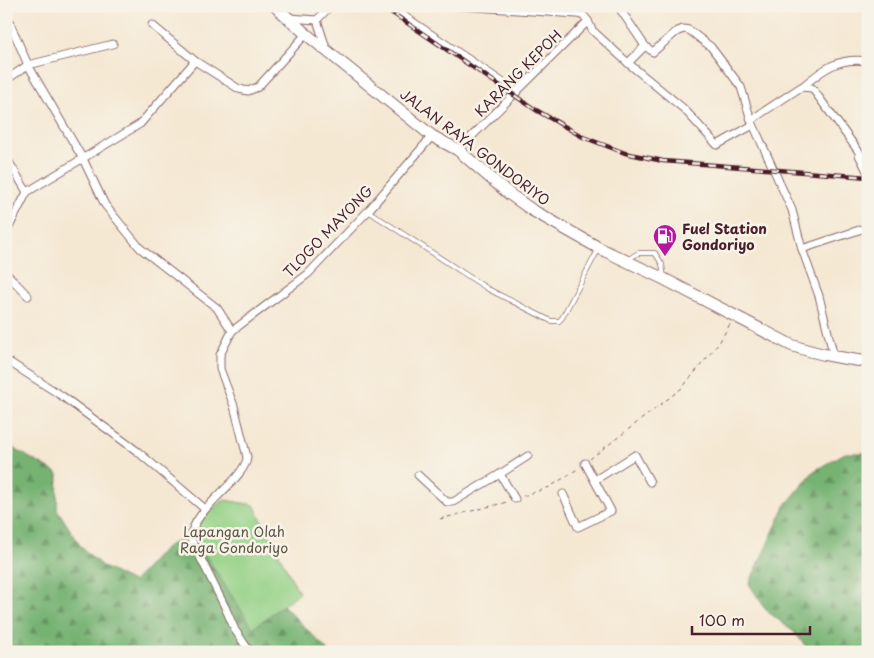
<svg xmlns="http://www.w3.org/2000/svg" width="874" height="658" font-family="'Playpen Sans',sans-serif">
  <style>
    .forest { fill: url(#forest-firs); stroke: #60684e }
    .green { fill: #93d085; stroke: #6e7858 }
    .lines { fill: none; stroke-linecap: round; stroke-linejoin: round }
    .service-casing { stroke: #866566; stroke-width: 5.5 }
    .minor-casing { stroke: #866566; stroke-width: 9 }
    .trunk-casing { stroke: #866566; stroke-width: 13 }
    .path { stroke: #866566; stroke-width: 1; stroke-dasharray: 4 4; stroke-linecap: butt }
    .service { stroke: #fff; stroke-width: 4 }
    .minor { stroke: #fff; stroke-width: 7 }
    .trunk { stroke: #fff; stroke-width: 11 }
    .rail-casing { stroke: #4a1f2b; stroke-width: 4.5 }
    .rail { stroke: #f7f3e8; stroke-width: 2.5; stroke-dasharray: 8; stroke-linecap: butt }
    .labels { text-anchor: middle; dominant-baseline: central; stroke-width: 5; stroke-linejoin: round; paint-order: stroke }
    .street-label { font-size: 14px; fill: #4a1f2b; stroke: #f7f3e8 }
    .poi-label { font-size: 14px; font-weight: bold; fill: #4a1f2b; stroke: #f7f3e8; text-anchor: start }
    .park-label { font-size: 14px; fill: #605446; stroke: #f7f3e8 }
  </style>
  <defs>
    <pattern id="forest-firs" width="22" height="20" patternUnits="userSpaceOnUse" patternTransform="scale(1.25)"><rect width="22" height="20" fill="#76b272"/><path d="M5 1l3.5 6h-7zM16 11l3.5 6h-7z" fill="#63905e"/></pattern>
  </defs>
  <rect width="100%" height="100%" fill="#f7f3e8"/>
  <filter id="ink" filterUnits="userSpaceOnUse"><feTurbulence type="fractalNoise" baseFrequency=".02" numOctaves="2"/><feDisplacementMap in="SourceGraphic" scale="10" xChannelSelector="R" yChannelSelector="G"/><feConvolveMatrix kernelMatrix="1 2 1 2 8 2 1 2 1" color-interpolation-filters="sRGB"/></filter>
  <filter id="wash" filterUnits="userSpaceOnUse"><feTurbulence type="fractalNoise" baseFrequency=".0096" numOctaves="4" result="noise"/><feDisplacementMap in="SourceGraphic" scale="20" xChannelSelector="R" yChannelSelector="G"/><feGaussianBlur stdDeviation="1.12" result="paint"/><feColorMatrix in="noise" values="0 0 0 0 0 0 0 0 0 0 0 0 0 0 0 0 0 1.4 0 .05"/><feComposite in="paint" operator="in"/></filter>
  <g filter="url(#wash)">
    <rect width="100%" height="100%" fill="#f5e8d3"/>
    <g class="forest">
      <path d="M6 444 58 474 57 509 81 547 103 567 133 582 166 547 191 534 253 628 283 605 329 652H6Z"/>
      <path d="M845 453H868V652H807L808 649 794 632 767 611 749 584 785 506 814 471Z"/>
    </g>
    <path class="green" d="M225 500 254 505 299 593 253 628 191 534 210 510Z"/>
  </g>
  <g filter="url(#ink)">
    <g class="lines">
      <g class="service-casing">
        <g id="service">
          <path d="M368 211 488 289 551 321H559L562 318 598 250"/>
          <path d="M629 259 638 253H655L662 264 664 277"/>
        </g>
      </g>
      <g class="minor-casing">
        <g id="minor">
          <path d="M389 6 517 92"/>
          <path d="M618 6 645 46"/>
          <path d="M6 14 28 65 83 159 105 205 140 248 217 308 232 331"/>
          <path d="M289 18 317 20"/>
          <path d="M317 20 326 48"/>
          <path d="M317 20 330 6"/>
          <path d="M588 21 592 30 628 63 684 109 717 145 753 125"/>
          <path d="M152 25 195 61"/>
          <path d="M628 63 645 46 653 52 676 32 683 29 689 30 711 47 741 87 751 120 792 210 802 249 819 296 834 357"/>
          <path d="M6 80 28 65 113 44"/>
          <path d="M802 87C823 69 838 57 868 61"/>
          <path d="M751 120 801 87 812 88 862 156 868 160"/>
          <path d="M458 150 588 21 584 16 577 14 460 6"/>
          <path d="M859 155 868 173"/>
          <path d="M6 157 27 192"/>
          <path d="M6 233 27 192 140 124 195 61 239 89 248 91 258 87 306 34"/>
          <path d="M802 249 868 227"/>
          <path d="M6 273 28 296"/>
          <path d="M6 360 62 396 137 451 205 509"/>
          <path d="M418 475 447 502H453L500 474"/>
          <path d="M595 480 635 455 650 482"/>
          <path d="M563 494 578 527 611 511 585 463"/>
          <path d="M515 499 500 474 528 456"/>
          <path d="M250 652 235 630 225 607 191 539C190 510 246 480 247 457L234 406 220 369V355L232 331 308 274 368 211 432 136"/>
        </g>
      </g>
      <g class="trunk-casing">
        <path id="trunk" d="M275 6 306 34 432 136 458 150 508 193 532 210 599 248 664 279 791 345C816 354 841 358 868 362"/>
      </g>
      <g class="path">
        <path d="M590 459 682 388 719 343 730 324"/>
        <path d="M523 496 550 487 579 468"/>
        <path d="M440 519 507 502"/>
      </g>
      <use href="#service" class="service"/>
      <use href="#minor" class="minor"/>
      <use href="#trunk" class="trunk"/>
      <g class="rail-casing">
        <path id="rail" d="M382 6 536 110 583 137 625 153 663 161 868 177"/>
      </g>
      <use href="#rail" class="rail"/>
    </g>
  </g>
  <defs>
    <g id="fuel-pin" transform="scale(1.25)"><path d="M0 17L-7.5 6A9.5 9.5 0 1 1 7.5 6Z" fill="#b5179e" stroke="#f7f3e8"/><path d="M-5.5-6h7V0h2V4h1.3V-2.5L3-4.5l.8-.8L6-3V5H2.5V1h-1V6h-7ZM-4.2-4.7v3.2H.2V-4.7Z" fill="#fff"/></g>
  </defs>
  <g fill-rule="evenodd">
    <use href="#fuel-pin" x="665" y="236"/>
  </g>
  <g class="labels">
    <g class="street-label">
      <text transform="translate(518 73) rotate(-45)">KARANG KEPOH</text>
      <text transform="translate(475 147) rotate(37)">JALAN RAYA GONDORIYO</text>
      <text transform="translate(328 231) rotate(-46)">TLOGO MAYONG</text>
    </g>
    <g class="poi-label">
      <text x="682" y="228">Fuel Station<tspan x="682" dy="16">Gondoriyo</tspan></text>
    </g>
    <g class="park-label">
      <text x="234" y="531">Lapangan Olah<tspan x="234" dy="16">Raga Gondoriyo</tspan></text>
    </g>
  </g>
  <rect width="874" height="658" fill="none" stroke="#f7f3e8" stroke-width="25"/>
  <path d="M692 626v8h118v-8" fill="none" stroke="#4a1f2b" stroke-width="2.5"/>
  <text x="699" y="626" font-size="15" fill="#4a1f2b" stroke="#f7f3e8" stroke-width="4" paint-order="stroke">100 m</text>
</svg>
